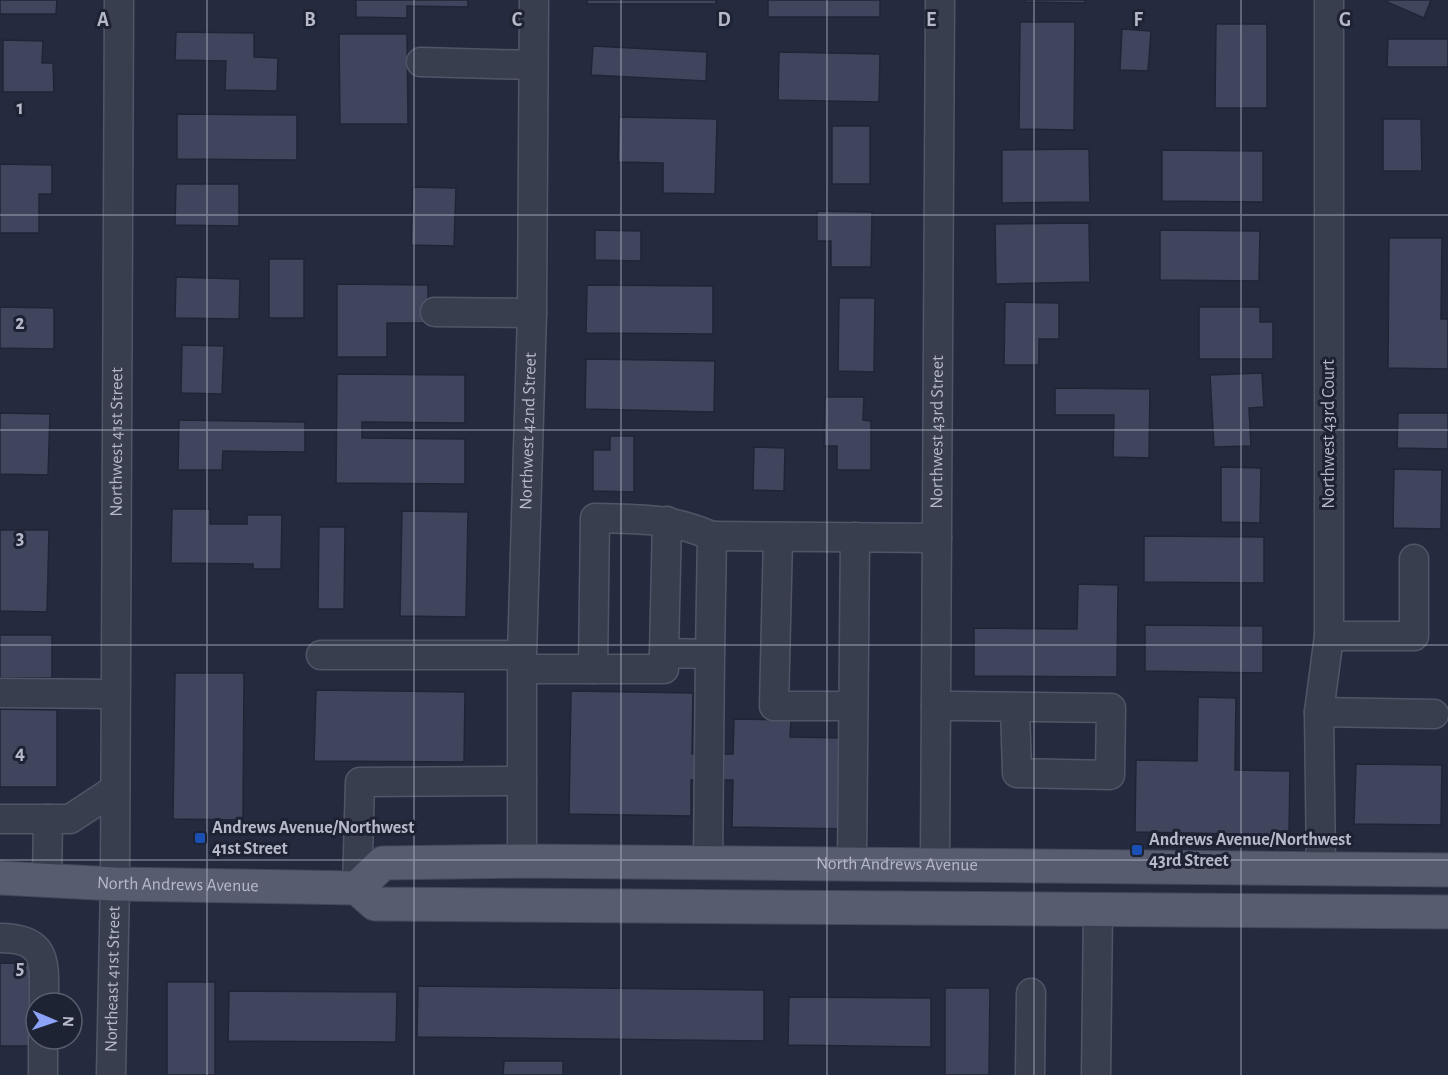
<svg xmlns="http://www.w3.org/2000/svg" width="1448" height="1075" font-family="'Alegreya Sans',sans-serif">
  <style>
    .building { fill: #3f455d; stroke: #202536; stroke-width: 1.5 }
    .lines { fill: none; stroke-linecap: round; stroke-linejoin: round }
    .minor-casing { stroke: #515667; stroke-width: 31 }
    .major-casing { stroke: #424758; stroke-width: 35 }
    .minor { stroke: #393e4f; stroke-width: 28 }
    .major { stroke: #575d6f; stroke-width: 33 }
    .grid { fill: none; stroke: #b5b9ca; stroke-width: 1.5; stroke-opacity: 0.55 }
    .transit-dot { fill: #1a4fb4; stroke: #1e2334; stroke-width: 2 }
    .labels { text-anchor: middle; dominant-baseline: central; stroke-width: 6; stroke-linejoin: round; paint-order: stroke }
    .street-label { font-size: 18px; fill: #b5b9ca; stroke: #1e2334 }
    .poi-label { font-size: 18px; font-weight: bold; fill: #b5b9ca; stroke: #1e2334; text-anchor: start }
    .grid-label { font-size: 20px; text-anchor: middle; font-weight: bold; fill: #b5b9ca; stroke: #1e2334; stroke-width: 6; stroke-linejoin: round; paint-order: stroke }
  </style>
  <rect width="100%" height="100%" fill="#252b3f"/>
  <g class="building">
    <path d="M0 0H57L56 14H0Z"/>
    <path d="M356 0H468V7L407 6V18L356 17Z"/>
    <rect x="587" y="0" width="129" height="4"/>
    <rect x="768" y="0" width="112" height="17"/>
    <path d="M1025 0H1085V3L1025 2Z"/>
    <path d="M1388 0H1431L1424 18 1387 2Z"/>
    <path d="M1020 22H1075L1074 130 1019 129Z"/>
    <path d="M1216 24H1267V108H1215Z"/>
    <path d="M1122 29 1151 31 1148 71 1120 70Z"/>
    <path d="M176 32 254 33V57L278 58 277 91 225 90 226 61 175 60Z"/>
    <path d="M339 34H407L408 124H340Z"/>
    <path d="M1388 39H1448V67H1387Z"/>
    <path d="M3 40 43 41 42 63H53L54 92H3Z"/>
    <path d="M593 46 707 52 706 81 591 75Z"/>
    <path d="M779 52 880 54 879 102 778 100Z"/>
    <path d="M177 114 297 115V160L177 159Z"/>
    <path d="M619 117 717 119 715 194 663 193V163L618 162Z"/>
    <path d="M1383 119H1421L1422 171H1383Z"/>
    <rect x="832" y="126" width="38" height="58"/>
    <path d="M1089 149 1090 202 1002 203V150Z"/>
    <path d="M1162 150 1263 151V202L1162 201Z"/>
    <path d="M0 164 52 165V194H39V233H0Z"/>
    <path d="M176 184H239V226L175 225Z"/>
    <path d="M413 187 456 188 454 246 411 245Z"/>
    <path d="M817 211 872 212 871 267H831V241H817Z"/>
    <path d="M1089 223 1090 282 996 284 995 224Z"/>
    <path d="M595 230 641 231V261L595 260Z"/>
    <path d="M1160 230 1260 231 1259 281 1160 280Z"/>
    <path d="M1389 238H1442L1441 319H1448V369L1388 368Z"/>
    <rect x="269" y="259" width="35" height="59"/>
    <path d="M176 277 240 279 239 319 175 318Z"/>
    <path d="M337 284 428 285V323H387V357H337Z"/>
    <path d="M587 285 713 286V334L586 333Z"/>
    <path d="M839 298H875L874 372 838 371Z"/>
    <path d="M1005 302 1059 303V339H1039V365H1004Z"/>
    <path d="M0 307 54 308V349L0 348Z"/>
    <path d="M1199 307H1260V322H1273V359H1199Z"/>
    <path d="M182 345 224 346 222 394 181 393Z"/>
    <path d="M586 359 715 361 714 412 585 409Z"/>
    <path d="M1262 373 1264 407 1249 408 1251 446 1214 447 1210 375Z"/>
    <path d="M337 374 465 375V423L362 422V438L465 439V484L336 483Z"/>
    <path d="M1055 388 1150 389 1149 458 1113 457 1114 415H1055Z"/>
    <path d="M825 397H864L863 420 871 421V470H837V446H824Z"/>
    <path d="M0 413 50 414 48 475 0 474Z"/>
    <path d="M1398 413H1448V449L1397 448Z"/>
    <path d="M179 420 305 422V452L223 451 222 470H178Z"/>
    <path d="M610 436H634V492L593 491V450H610Z"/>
    <path d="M754 447 785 448 784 491 753 490Z"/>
    <path d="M1221 467 1261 468 1260 523 1221 522Z"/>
    <path d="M1394 469 1442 470 1441 529 1393 528Z"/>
    <path d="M172 509H210V524H247V515H282L281 569H253V564L171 563Z"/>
    <path d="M402 511 468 512 466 617 400 616Z"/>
    <path d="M319 527H345L344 609H318Z"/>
    <path d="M0 530H49L47 612 0 611Z"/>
    <path d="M1144 536 1264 537V583L1144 582Z"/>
    <path d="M1078 584 1118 585 1117 677 974 676V628L1077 629Z"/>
    <path d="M1145 625 1263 626V673L1145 671Z"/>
    <rect x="0" y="635" width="52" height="43"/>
    <path d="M175 673H244L243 820 173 819Z"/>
    <path d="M316 690 465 692 464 762 314 761Z"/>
    <path d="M571 691 693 693 692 754H733L734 719 791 720 790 737 849 738 848 829 732 827 733 780H691V816L569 814Z"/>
    <path d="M1198 697 1236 698 1235 770 1290 771 1289 835 1135 832 1136 760 1197 761Z"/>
    <path d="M0 709 57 710V787H0Z"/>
    <path d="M1356 764 1442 765 1441 825 1354 824Z"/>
    <path d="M0 963 37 964V1046H0Z"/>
    <rect x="167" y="982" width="48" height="93"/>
    <path d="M418 986 764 990V1041L417 1037Z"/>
    <path d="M945 988H990L989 1075H945Z"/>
    <path d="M229 991 397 992 396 1042 228 1041Z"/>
    <path d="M789 997 931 998V1047L788 1045Z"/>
    <path d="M504 1061H563V1075H503Z"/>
  </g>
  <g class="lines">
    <g class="minor-casing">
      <g id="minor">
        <path d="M421 62 533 65"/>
        <path d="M435 312 532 313"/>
        <path d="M712 536 937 538"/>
        <path d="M778 537 774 706H853"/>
        <path d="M1329 636H1414V559"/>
        <path d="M664 653 667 521"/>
        <path d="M321 655H522"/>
        <path d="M524 669H664V653L710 654 708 864"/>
        <path d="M593 669 595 518C640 519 670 518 712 536L710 654"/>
        <path d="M0 693 115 694"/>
        <path d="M936 706H959L1111 708 1110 775 1017 773 1015 707"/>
        <path d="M1319 712 1434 714"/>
        <path d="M0 819H70L114 790"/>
        <path id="s1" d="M522 861V655L532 313 534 0"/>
        <path d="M852 865 855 537"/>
        <path id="s2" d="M935 866 940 0"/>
        <path d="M1321 868 1319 712 1329 636V0"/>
        <path d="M47 880 48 819"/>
        <path d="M357 888 360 782 522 781"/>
        <path d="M0 938C49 938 44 964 44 1003"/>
        <path d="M43 1075V1039"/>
        <path id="s3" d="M111 1075 115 884 119 0"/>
        <path d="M1030 1075 1031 993"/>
        <path d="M1096 1075 1098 911"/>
      </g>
    </g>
    <g class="major-casing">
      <g id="major">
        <path id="s4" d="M0 878 115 884 357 888 375 904 1448 912"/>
        <path id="s5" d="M357 888 383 863 522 861 1448 870"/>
      </g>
    </g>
    <use href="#minor" class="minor"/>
    <use href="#major" class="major"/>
  </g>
  <path class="grid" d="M207 0V1075M414 0V1075M621 0V1075M827 0V1075M1034 0V1075M1241 0V1075M0 215H1448M0 430H1448M0 645H1448M0 860H1448"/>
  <g class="transit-dot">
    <rect x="194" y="832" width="12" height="12" rx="3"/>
    <rect x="1131" y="844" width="12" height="12" rx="3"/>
  </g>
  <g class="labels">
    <g class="street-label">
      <text stroke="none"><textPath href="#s1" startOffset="430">Northwest 42nd Street</textPath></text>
      <text stroke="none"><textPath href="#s2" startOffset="434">Northwest 43rd Street</textPath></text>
      <text transform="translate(1329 434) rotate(-90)">Northwest 43rd Court</text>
      <text stroke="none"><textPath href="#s3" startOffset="633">Northwest 41st Street</textPath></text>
      <text stroke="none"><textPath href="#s5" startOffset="550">North Andrews Avenue</textPath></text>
      <text stroke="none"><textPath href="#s4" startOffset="178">North Andrews Avenue</textPath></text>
      <text stroke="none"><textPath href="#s3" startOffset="96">Northeast 41st Street</textPath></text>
    </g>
    <g class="poi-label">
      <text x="212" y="828">Andrews Avenue/Northwest<tspan x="212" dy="21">41st Street</tspan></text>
      <text x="1149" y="840">Andrews Avenue/Northwest<tspan x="1149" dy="21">43rd Street</tspan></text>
    </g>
  </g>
  <g class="grid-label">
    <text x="103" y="26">A</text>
    <text x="310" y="26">B</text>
    <text x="517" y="26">C</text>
    <text x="724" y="26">D</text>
    <text x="931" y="26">E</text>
    <text x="1138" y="26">F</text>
    <text x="1345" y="26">G</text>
    <text x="20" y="114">1</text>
    <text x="20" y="329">2</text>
    <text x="20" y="544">3</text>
    <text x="20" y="759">4</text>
    <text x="20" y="974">5</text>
  </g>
  <g transform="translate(54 1021) rotate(92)"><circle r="28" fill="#1e2334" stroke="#5a5f70" stroke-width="1.5"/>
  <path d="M0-4.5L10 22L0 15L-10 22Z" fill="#8ca3f8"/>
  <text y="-9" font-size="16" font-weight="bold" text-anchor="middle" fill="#b5b9ca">N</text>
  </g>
</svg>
